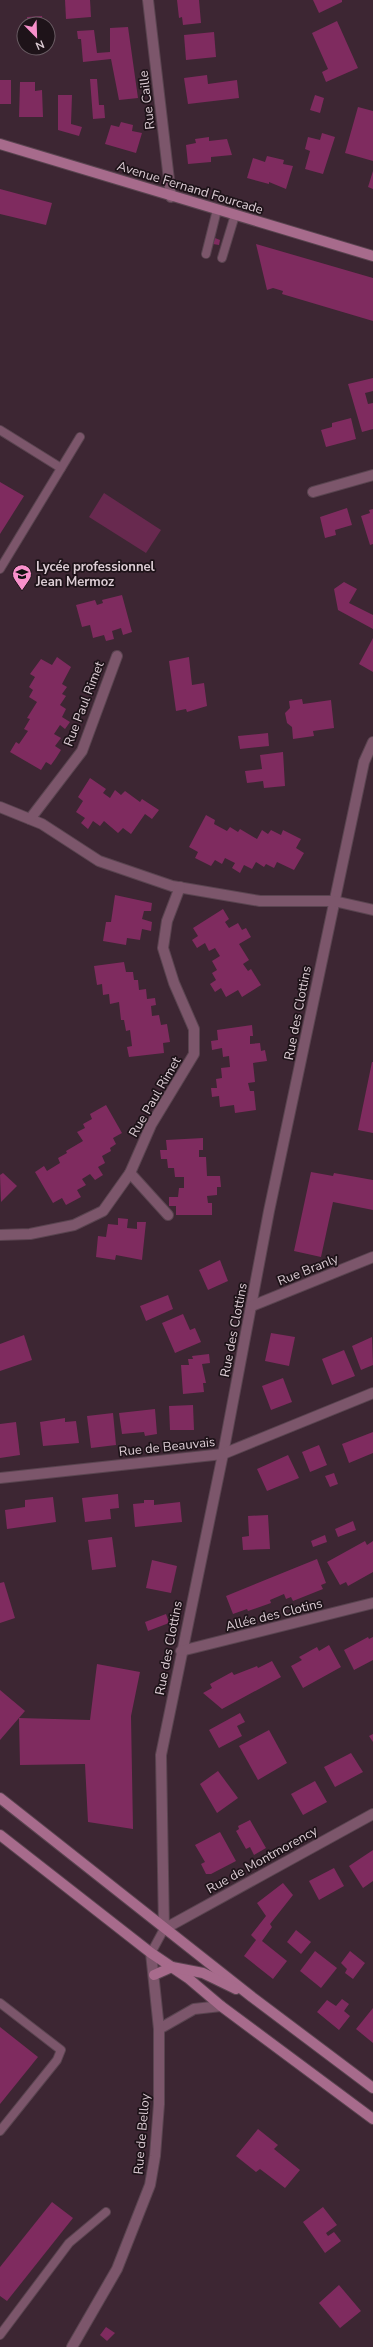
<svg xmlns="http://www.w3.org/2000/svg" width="373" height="2347" font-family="'Nunito Sans',sans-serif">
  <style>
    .green { fill: #68294f }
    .building { fill: #7f2b5f }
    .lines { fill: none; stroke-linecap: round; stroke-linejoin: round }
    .lane-casing { stroke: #5a4450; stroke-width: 10 }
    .street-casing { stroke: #5a4450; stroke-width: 12 }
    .secondary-casing { stroke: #5a4450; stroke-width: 12 }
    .lane { stroke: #7c566b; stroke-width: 8 }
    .street { stroke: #7c566b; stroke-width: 10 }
    .secondary { stroke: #a76b8c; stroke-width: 10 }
    .labels { text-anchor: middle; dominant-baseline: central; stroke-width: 3.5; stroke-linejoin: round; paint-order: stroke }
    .street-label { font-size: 13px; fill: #dcccd4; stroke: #1e1319 }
    .poi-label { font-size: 13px; font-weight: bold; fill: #dcccd4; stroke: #1e1319; text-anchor: start }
  </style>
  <rect width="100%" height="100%" fill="#3d2633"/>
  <path class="green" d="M104 493 161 530 146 553 89 517Z"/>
  <g class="building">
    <path d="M65 0H90L91 17 66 19Z"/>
    <path d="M177 0H199L201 23 183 25 182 17 179 18Z"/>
    <path d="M313 0H342V2L319 13Z"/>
    <path d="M42 16 43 24H28L27 17Z"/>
    <path d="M337 21 358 68 326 82 322 72 328 69 312 33Z"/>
    <path d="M128 27 138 98 119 100 111 59 83 62 81 39H78L77 31 94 30 97 53 110 52V28Z"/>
    <path d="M214 32 216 57 186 60 184 35Z"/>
    <path d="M207 75 208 84 237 80 239 98 188 104 184 78Z"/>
    <path d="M90 79H97L99 105H104L105 118 93 119Z"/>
    <rect x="0" y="80" width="11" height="24"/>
    <path d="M20 82H35V91L42 90 43 117H19Z"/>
    <path d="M58 95H72L71 124 82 127 79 136 58 130Z"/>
    <path d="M315 95 324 98 320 113 310 110Z"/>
    <path d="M358 107 373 111V161L345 153Z"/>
    <path d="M121 122 133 125 132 131 142 133 136 153 105 144 111 125 119 127Z"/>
    <path d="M322 133 335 137 323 174 305 169 310 151 305 149 308 137 320 140Z"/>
    <path d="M209 137V141L227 139 232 155 211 157V162L188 164 186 145 196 143 195 139Z"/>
    <path d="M267 156 284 160 283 164 293 166 286 189 269 182V184L247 178 253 158 265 162Z"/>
    <path d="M373 171V189L368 187Z"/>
    <path d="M0 189 52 203 46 225 0 214Z"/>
    <path d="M215 238 220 240 219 245 213 244Z"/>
    <path d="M256 244 373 278V321L282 294 283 291 273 288 267 290Z"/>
    <path d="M373 378V391L365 393 368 404 373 403V429L362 432 348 384Z"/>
    <path d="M351 418 356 439 326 447 321 430 332 427V423Z"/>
    <path d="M0 482 24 496 0 534Z"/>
    <path d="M347 508 352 525 335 530 336 535 325 538 320 517Z"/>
    <path d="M373 509V544L370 545 361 516 370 513 369 510Z"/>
    <path d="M344 582 357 589 349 603 373 615V629L338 610 334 589Z"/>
    <path d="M122 595 132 632 123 635 121 628 112 631 114 639 106 641 104 635 93 638 90 625 82 627 76 605 95 600 97 605 103 603 102 600Z"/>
    <path d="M373 638V672L359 664Z"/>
    <path d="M57 657 71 667 62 684 67 687 62 694 66 696 60 705 66 709 62 717 70 722 65 729 60 725 54 734 61 738 55 746 61 750 56 758 51 765 46 762 41 770 10 752 16 742 19 744 28 731 24 729 30 719 27 718 37 702 29 697 33 690 29 687 35 677 30 674 41 659 52 665Z"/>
    <path d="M189 657 192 685 204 683 207 706 187 712 186 709 176 711 169 661Z"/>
    <path d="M302 699 303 704 331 700 334 728 313 731 314 736 293 739 292 727 287 723 285 713 290 708 289 701Z"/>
    <path d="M268 733 269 746 240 749 238 736Z"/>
    <path d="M283 752 285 786 264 788 263 781 247 783 245 771 262 769 260 755Z"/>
    <path d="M90 778 106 789 103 793 110 798 115 790 121 795 125 791 140 802 142 799 159 810 152 819 145 814 131 834 123 828 118 833 104 821 100 826 93 821 88 829 81 823 85 818 76 812 83 801 78 797Z"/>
    <path d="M206 815 215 820 214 824 227 831 230 827 238 832 240 829 257 839 262 830 268 834 271 830 281 835 283 830 301 839 296 848 304 853 294 870 277 862 274 868 266 864 264 867 256 862 252 869 244 865 240 873 232 868 235 863 225 858 222 864 215 860 211 866 195 858 198 852 189 847Z"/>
    <path d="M115 895 152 903 151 911H144L142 919 152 922 151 931 142 929 140 940 127 938 126 945 103 941 106 922H111Z"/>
    <path d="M223 909 229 919 225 922 229 928 238 923 242 930 246 928 251 937 239 944 249 960 243 964 248 971 251 969 261 985 242 997 238 990 226 997 221 988 215 992 210 984 216 980 212 973 217 970 212 961 220 956 215 948 209 951 205 943 197 948 192 940 198 936 193 928Z"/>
    <path d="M124 962 126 972H133L134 980H138L139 990 146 989 147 999 155 998 156 1005 151 1006 152 1016 159 1015 161 1025 167 1024 170 1042 163 1043 164 1053 129 1057 127 1047 132 1046 130 1030 126 1031 124 1020H121L119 1002 110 1004 109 994 103 995 102 984 97 985 94 966Z"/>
    <path d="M252 1025 253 1036H250V1044L260 1043 261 1051 265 1050 267 1061 253 1063 255 1082 248 1083 250 1091H254L256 1110 235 1113 234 1105 220 1107 219 1096 212 1097 211 1088H217L216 1079 222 1078 221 1068 230 1067 229 1056 223 1057 222 1048 212 1050 211 1041 218 1040 217 1030Z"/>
    <path d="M372 1062H373V1133L358 1130Z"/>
    <path d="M106 1105 122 1133 113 1138 116 1144 110 1148 111 1151 102 1156 105 1163 98 1167 103 1175 95 1180 90 1174 82 1179 86 1185 77 1190 81 1197 66 1205 62 1198 53 1203 35 1172 44 1166 47 1171 60 1163 58 1158 67 1153 66 1151 83 1141 77 1132 85 1128 83 1124 92 1119 90 1114Z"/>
    <path d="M203 1138V1150H199V1157H206L207 1176H220L221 1187H217V1195L207 1196 208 1203H212V1215H176V1206H169V1197H178L179 1188H184V1177H175L174 1168H168L167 1159H161L160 1150H167L166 1140Z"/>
    <path d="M311 1172 333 1176 334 1173 373 1180V1210L333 1202 321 1257 294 1251Z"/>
    <path d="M3 1173 17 1186 1 1202 0 1175Z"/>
    <path d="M118 1218 128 1219 127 1228 137 1229V1222H146L142 1260 116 1255 115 1260 96 1257 98 1236 106 1237 108 1224 118 1225Z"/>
    <path d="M220 1260 228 1281 208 1290 199 1270Z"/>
    <path d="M168 1295 173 1309 146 1321 140 1306Z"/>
    <path d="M183 1314 190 1330 195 1328 201 1342 175 1353 162 1323Z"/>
    <path d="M271 1333 295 1337 289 1366 265 1361Z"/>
    <path d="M24 1335 32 1360 0 1371V1344Z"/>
    <path d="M372 1337 373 1365 361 1370 352 1346Z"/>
    <path d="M344 1350 355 1376 332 1385 322 1359Z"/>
    <path d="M209 1354 210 1363 202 1364 206 1383H203L204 1392 183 1394 181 1365H189L188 1359H193L192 1356Z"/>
    <path d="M283 1378 292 1402 271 1410 262 1386Z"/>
    <path d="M193 1405 194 1430H170L169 1406Z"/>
    <path d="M155 1409 157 1434 145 1436 144 1432 122 1434 119 1413Z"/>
    <path d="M113 1413 116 1445 91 1448 87 1416Z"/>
    <path d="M65 1418V1422L76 1421 79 1443 43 1446 40 1422Z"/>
    <path d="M16 1422 20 1455 0 1458V1424Z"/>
    <path d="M373 1432V1453L349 1463 342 1444Z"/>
    <path d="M319 1445 327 1465 310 1472 302 1452Z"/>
    <path d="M288 1455 299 1478 267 1491 257 1469Z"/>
    <path d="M334 1473 338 1484 330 1487 325 1476Z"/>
    <path d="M118 1494 119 1508 110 1509 111 1519 85 1522 82 1498Z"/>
    <path d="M53 1497 56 1522 7 1529 5 1510 25 1507V1500Z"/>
    <path d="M144 1500H154V1505L180 1502 182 1522 135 1527 133 1504 144 1503Z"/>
    <path d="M268 1515 270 1549 243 1550 242 1537 249 1536 248 1516Z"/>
    <path d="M353 1521 356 1530 338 1537 335 1529Z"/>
    <path d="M325 1535 327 1542 313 1547 311 1541Z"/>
    <path d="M112 1537 116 1567 92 1570 88 1540Z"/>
    <path d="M365 1541 367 1545 373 1541V1572L348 1586 346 1582 340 1585 327 1562Z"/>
    <path d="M317 1559 326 1583 321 1585 323 1589 293 1601 291 1597 286 1599 284 1594 270 1600 271 1603 248 1611 247 1609 233 1614 226 1596Z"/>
    <path d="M152 1560 177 1566 171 1593 146 1588Z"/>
    <path d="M4 1582 15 1618 0 1623V1583Z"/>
    <path d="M166 1614 169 1623 148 1631 145 1622Z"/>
    <path d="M368 1637 369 1639 373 1637V1660L354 1670 344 1650Z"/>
    <path d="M329 1645 341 1667 303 1688 291 1666 302 1660 299 1657 317 1647 319 1651Z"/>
    <path d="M272 1661 281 1677 222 1709 203 1693 212 1688 210 1684 232 1672 234 1675 257 1666 258 1668Z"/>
    <path d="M97 1664 140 1672 131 1716 133 1829 88 1822 85 1764 20 1765 19 1718 90 1720Z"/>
    <path d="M0 1690 25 1711 0 1740Z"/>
    <path d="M240 1713 245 1722 237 1726 242 1736 219 1748 209 1730Z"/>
    <path d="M269 1730 287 1763 258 1780 239 1746Z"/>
    <path d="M373 1734V1742L369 1736Z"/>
    <path d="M351 1753 363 1772 335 1787 324 1767Z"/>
    <path d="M218 1771 238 1798 217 1813 200 1784Z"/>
    <path d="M315 1781 327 1802 303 1815 291 1794Z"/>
    <path d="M250 1820 266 1848 254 1855 250 1847 246 1849 236 1831 239 1829 238 1826Z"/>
    <path d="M220 1832 236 1861 211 1874H206L201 1864 205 1862 195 1845Z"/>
    <path d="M373 1850V1881L363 1888 349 1866Z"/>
    <path d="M334 1868 344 1886 319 1900 309 1881Z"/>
    <path d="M283 1883 293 1895 270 1924 272 1927 262 1941 287 1961 273 1979 244 1956 256 1940 251 1935 266 1916 257 1903Z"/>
    <path d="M296 1930 311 1942 301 1954 287 1942Z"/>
    <path d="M315 1951 337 1968 321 1988 300 1971Z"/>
    <path d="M350 1951 365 1963 353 1979 345 1973 347 1969 341 1963Z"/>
    <path d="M342 1999 349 2004 344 2011 350 2016 339 2030 317 2012 327 2000 336 2006Z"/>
    <path d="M373 2008V2043L356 2029Z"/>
    <path d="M0 2027 38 2057 0 2104Z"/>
    <path d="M258 2129 278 2145 274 2149 300 2170 285 2188 260 2169 256 2172 236 2156Z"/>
    <path d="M52 2202 73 2218 7 2301 0 2296V2267Z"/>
    <path d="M323 2207 337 2225 326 2233 328 2236 334 2232 341 2241 325 2253 303 2222Z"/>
    <path d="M339 2285 361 2311 340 2328 319 2303Z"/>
    <path d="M106 2327 115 2333 107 2341 100 2335Z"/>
  </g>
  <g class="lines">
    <g class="lane-casing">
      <g id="lane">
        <path d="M206 254 217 210"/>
        <path d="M222 258 235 215"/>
        <path d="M0 430 61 468"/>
        <path d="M0 569 80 437"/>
        <path d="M151 1953 164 1929"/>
        <path d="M0 2003 61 2050 57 2060 0 2131"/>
        <path d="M0 2335 69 2243 106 2212"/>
      </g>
    </g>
    <g class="street-casing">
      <g id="street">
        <path d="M148 0 171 197"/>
        <path d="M313 492 373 475"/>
        <path d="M373 742 364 762 269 1211 223 1454 161 1755 164 1929 373 1814"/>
        <path d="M0 807 42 824 99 861 172 886 260 901H334L373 910"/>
        <path d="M30 819 82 751 117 656"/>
        <path d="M130 1173 168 1215"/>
        <path d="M0 1235 30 1234 74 1225 103 1211 130 1173 151 1125 194 1054V1029L174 983 163 948 167 921 180 887"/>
        <path d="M252 1306 373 1257"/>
        <path d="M0 1478 223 1454 373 1393"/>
        <path d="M181 1651 373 1603"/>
        <path d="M159 2029 194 2009 221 2006"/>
        <path d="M72 2347 117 2269 150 2185 155 2156 159 2104V2029L151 1953"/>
      </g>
    </g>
    <g class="secondary-casing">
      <g id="secondary">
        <path d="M0 144 373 256"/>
        <path d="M0 1798 252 1997 373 2088"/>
        <path d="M0 1835 151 1953 188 1978 221 2006 373 2119"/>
        <path d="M154 1975 172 1967 203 1973 236 1989"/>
      </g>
    </g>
    <use href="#lane" class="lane"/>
    <use href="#street" class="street"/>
    <use href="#secondary" class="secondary"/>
  </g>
  <defs>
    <g id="school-pin" transform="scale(1)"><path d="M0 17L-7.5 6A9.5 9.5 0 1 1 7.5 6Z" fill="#f890cb" stroke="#1e1319"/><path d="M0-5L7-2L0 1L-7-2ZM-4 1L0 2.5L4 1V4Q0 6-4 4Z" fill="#111"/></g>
  </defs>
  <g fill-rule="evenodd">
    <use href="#school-pin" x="22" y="574"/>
  </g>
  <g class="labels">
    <g class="street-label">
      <text transform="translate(147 100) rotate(-97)">Rue Caille</text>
      <text transform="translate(190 188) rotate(17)">Avenue Fernand Fourcade</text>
      <text transform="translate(84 704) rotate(-69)">Rue Paul Rimet</text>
      <text transform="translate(298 1013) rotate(-79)">Rue des Clottins</text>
      <text transform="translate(155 1097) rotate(-60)">Rue Paul Rimet</text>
      <text transform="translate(308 1270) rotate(-22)">Rue Branly</text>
      <text transform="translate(234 1330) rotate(-79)">Rue des Clottins</text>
      <text transform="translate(167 1447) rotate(-6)">Rue de Beauvais</text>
      <text transform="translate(274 1615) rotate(-14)">Allée des Clotins</text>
      <text transform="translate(169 1648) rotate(-79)">Rue des Clottins</text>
      <text transform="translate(262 1860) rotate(-29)">Rue de Montmorency</text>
      <text transform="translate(142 2134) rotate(-85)">Rue de Belloy</text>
    </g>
    <g class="poi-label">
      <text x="36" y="567">Lycée professionnel<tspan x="36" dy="15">Jean Mermoz</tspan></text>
    </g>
  </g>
  <g transform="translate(36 36) rotate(157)"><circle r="19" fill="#1e1319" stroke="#6a5d64"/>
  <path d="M0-3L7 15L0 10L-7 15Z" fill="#f890cb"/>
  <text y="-6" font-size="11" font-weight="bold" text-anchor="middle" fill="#dcccd4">N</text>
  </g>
</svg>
